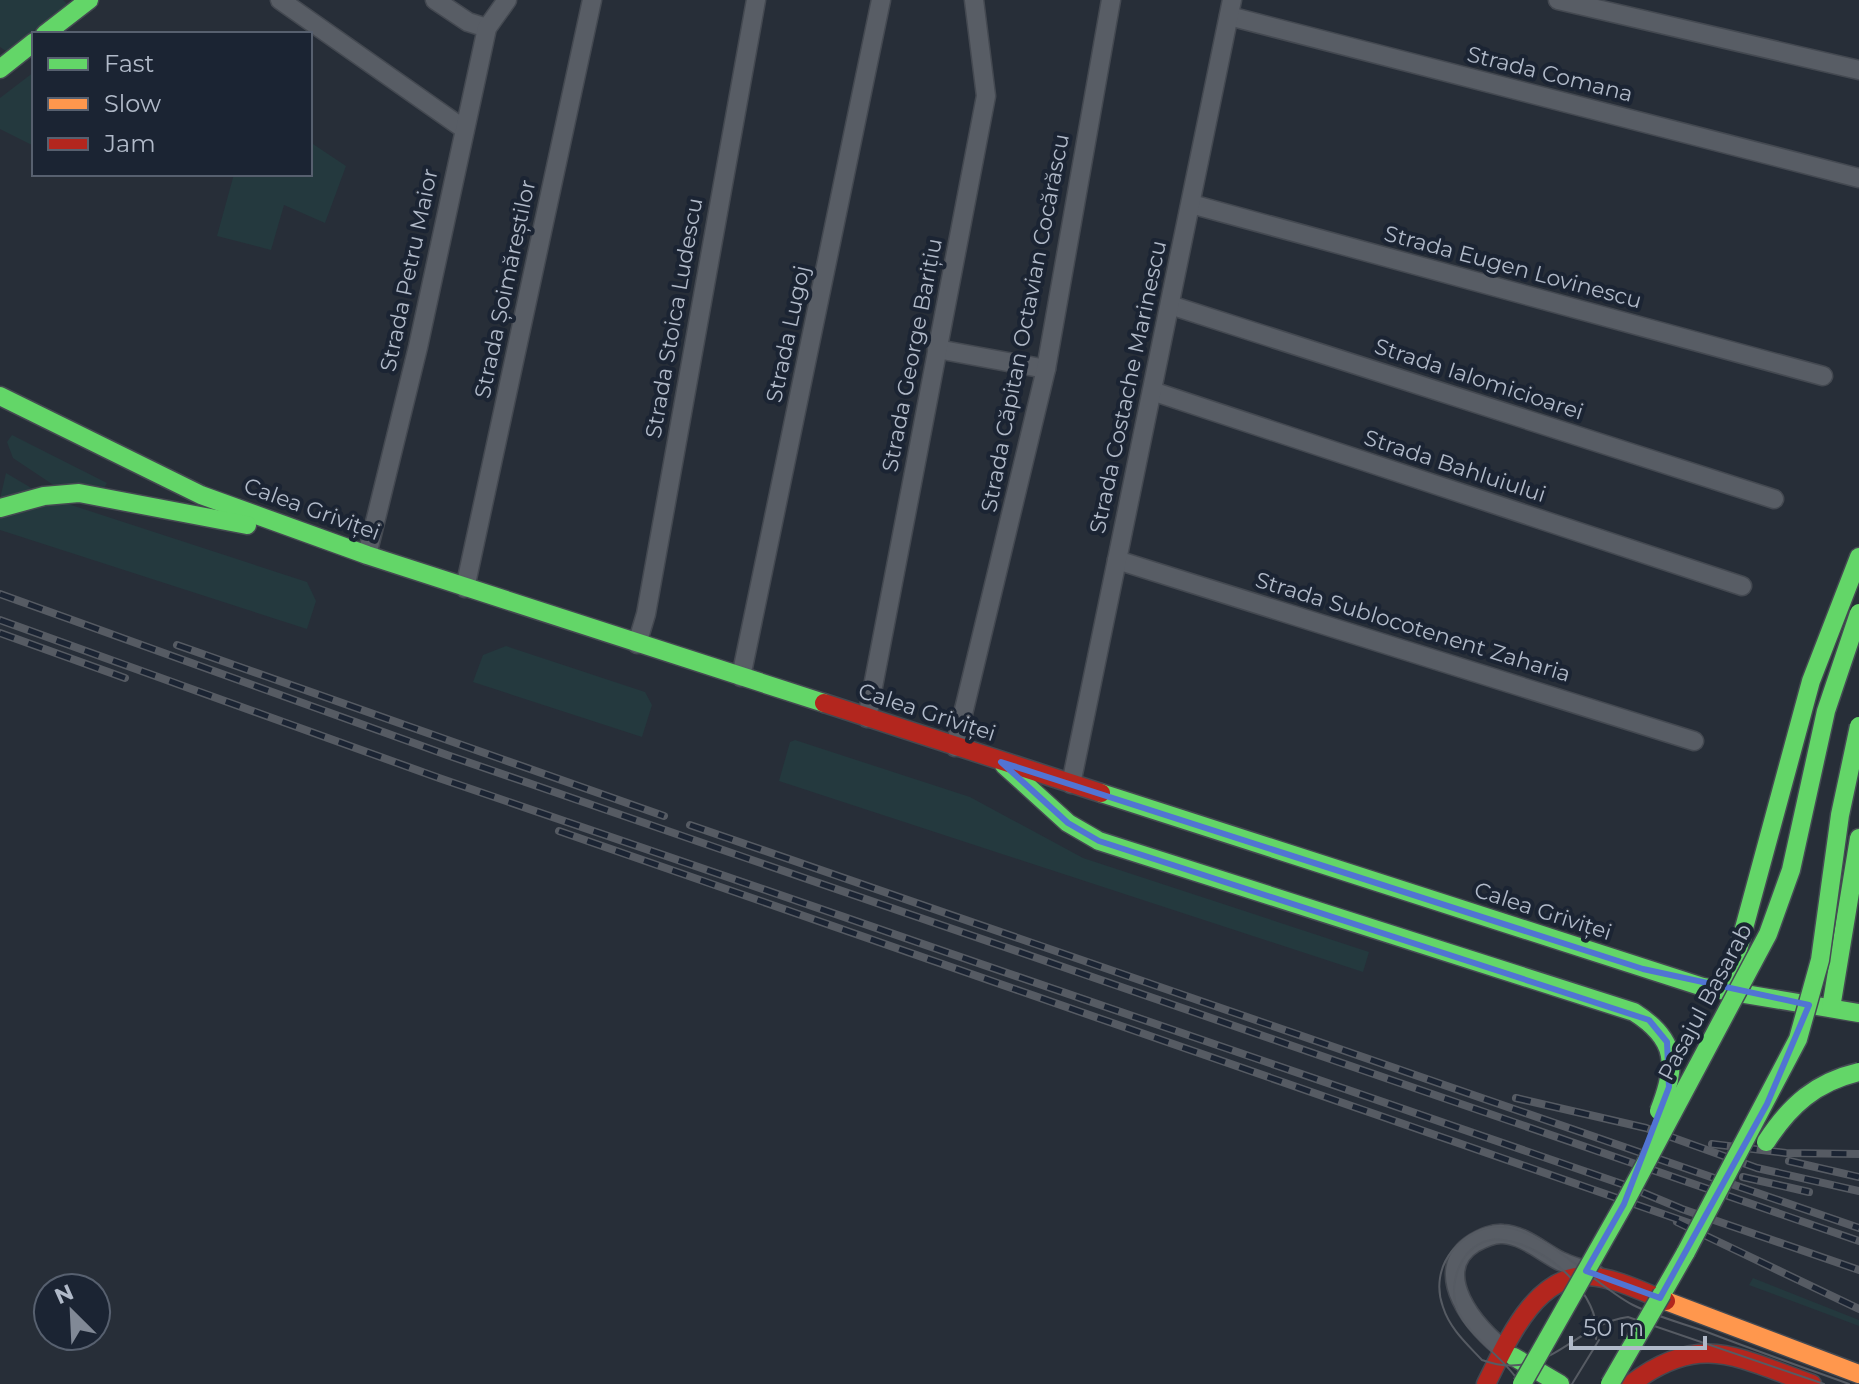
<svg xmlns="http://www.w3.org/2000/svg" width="1859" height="1384" font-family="Montserrat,sans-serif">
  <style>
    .green { fill: #24393e }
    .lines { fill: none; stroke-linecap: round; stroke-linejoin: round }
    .street-casing { stroke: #444951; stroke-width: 21 }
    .fast-casing { stroke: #444951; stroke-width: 21 }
    .slow-casing { stroke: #444951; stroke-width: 21 }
    .jam-casing { stroke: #444951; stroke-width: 21 }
    .street { stroke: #585d65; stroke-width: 18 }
    .fast { stroke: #63d668; stroke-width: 18 }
    .slow { stroke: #ff974d; stroke-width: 18 }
    .jam { stroke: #b3261e; stroke-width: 18 }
    .tram { stroke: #565b63; stroke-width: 2 }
    .rail-casing { stroke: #565b63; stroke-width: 8 }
    .rail { stroke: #1b2433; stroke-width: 5; stroke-dasharray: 15; stroke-linecap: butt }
    .fast-bridge-casing { stroke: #454b54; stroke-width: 21; stroke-linecap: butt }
    .fast-bridge { stroke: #63d668; stroke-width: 18 }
    .marked { fill: none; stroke: #5174d3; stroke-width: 6; stroke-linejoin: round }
    .labels { text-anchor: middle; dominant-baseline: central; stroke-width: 8; stroke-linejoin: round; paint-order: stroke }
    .street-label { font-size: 22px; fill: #b1bac9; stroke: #1b2433 }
  </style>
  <rect width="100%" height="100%" fill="#272e38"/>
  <g class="green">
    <path d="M0 0H63L68 5 6 51 0 47Z"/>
    <path d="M34 72V146L0 129V98Z"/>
    <path d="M310 142 346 166 325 223 284 205 271 250 217 236 234 174H310Z"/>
    <path d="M12 435 107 483 104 488 55 486 13 458 7 442Z"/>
    <path d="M6 473 33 489 0 499Z"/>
    <path d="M59 501 307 582 316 601 307 629 0 530V517Z"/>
    <path d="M506 646 645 692 652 705 642 737 473 682 483 655Z"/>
    <path d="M795 740 970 797 1083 858 1369 952 1363 972 779 781 790 742Z"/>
    <path d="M1753 1278 1859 1320V1326L1749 1285Z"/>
  </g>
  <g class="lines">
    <g class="street-casing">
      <g id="street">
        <path d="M280 0 464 129"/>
        <path d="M435 0 468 22 487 28"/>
        <path d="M1558 0 1859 70"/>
        <path d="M1229 16 1859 178"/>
        <path d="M1191 204 1823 376"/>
        <path d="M1170 305 1774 499"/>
        <path d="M937 349 1046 369"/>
        <path d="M1152 391 1742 586"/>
        <path d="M367 555 418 347 487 28 507 0"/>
        <path d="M1117 560 1694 741"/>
        <path d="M465 588 592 0"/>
        <path d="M637 644 646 614 756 0"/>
        <path d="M741 677 881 0"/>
        <path d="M867 718 986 96 974 0"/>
        <path d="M955 747 1046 369 1111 0"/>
        <path d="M1071 784 1232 0"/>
        <path d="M1505 1350C1476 1330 1428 1271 1474 1243 1483 1238 1493 1233 1503 1234 1524 1235 1542 1252 1560 1261 1571 1266 1583 1269 1595 1274"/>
      </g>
    </g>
    <g class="fast-casing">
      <g id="fast">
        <path d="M45 34 89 0"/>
        <path d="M0 69 34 42"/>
        <path d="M0 396 201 495 367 555 824 703"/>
        <path d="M0 508 44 496 79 493 247 525"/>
        <path d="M1004 765 1068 823 1099 841"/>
        <path d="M1101 793 1703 987 1859 1013"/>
        <path d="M1727 991 1811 681 1859 557"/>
        <path d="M1831 1008 1859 838"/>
        <path d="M1662 1294 1686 1252"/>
        <path d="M1514 1357 1560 1384"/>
      </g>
    </g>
    <g class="slow-casing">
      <path id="slow" d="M1666 1301 1859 1374"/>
    </g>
    <g class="jam-casing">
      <g id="jam">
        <path d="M824 703 1101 793"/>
        <path d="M1486 1384C1506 1345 1534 1274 1589 1276 1615 1278 1641 1291 1666 1301"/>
        <path d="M1631 1384C1701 1331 1738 1358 1812 1384"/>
      </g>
    </g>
    <use href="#street" class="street"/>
    <use href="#fast" class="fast"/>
    <use href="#slow" class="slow"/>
    <use href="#jam" class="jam"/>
    <g class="tram">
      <path d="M1517 1379C1500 1354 1469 1337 1457 1309 1446 1279 1466 1235 1503 1240 1544 1245 1603 1294 1596 1339"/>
      <path d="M1572 1384 1599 1340"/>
      <path d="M1824 1384 1628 1317C1574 1324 1547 1384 1482 1360 1467 1344 1450 1329 1443 1307 1436 1288 1439 1267 1452 1251 1465 1235 1485 1224 1505 1227 1550 1233 1593 1284 1633 1305 1657 1317 1682 1323 1707 1332 1754 1350 1802 1367 1849 1384"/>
    </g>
    <g class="rail-casing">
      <g id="rail">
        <path d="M0 594 447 755 1859 1241"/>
        <path d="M0 620 439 778 1622 1184 1682 1209 1859 1270"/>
        <path d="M0 633 125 678"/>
        <path d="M177 645 664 816"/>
        <path d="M690 825 1859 1228"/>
        <path d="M559 831 1689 1223"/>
        <path d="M1516 1098 1646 1128 1757 1168 1859 1191"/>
        <path d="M1712 1144 1786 1153 1859 1154"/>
        <path d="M1789 1161 1859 1177"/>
        <path d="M1743 1177 1809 1192"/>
        <path d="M1677 1222 1859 1309"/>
      </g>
    </g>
    <use href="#rail" class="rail"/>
    <g class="fast-bridge-casing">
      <g id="fast-bridge">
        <path d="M1099 841 1634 1012C1678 1040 1677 1065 1659 1111"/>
        <path d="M1766 1142C1790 1105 1816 1082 1859 1072"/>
        <path d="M1686 1252 1798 1039 1820 960 1840 815 1859 726"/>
        <path d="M1522 1384 1624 1204 1768 934 1791 870 1826 711 1859 613"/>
        <path d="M1610 1384 1662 1294"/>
      </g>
    </g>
    <use href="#fast-bridge" class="fast-bridge"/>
  </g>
  <path class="marked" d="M1001 762 1643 969 1809 1005 1767 1104 1660 1298 1586 1271 1624 1204 1669 1087 1667 1042 1649 1020 1099 841 1068 823Z"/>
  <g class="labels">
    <g class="street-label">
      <text transform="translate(1550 74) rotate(14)">Strada Comana</text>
      <text transform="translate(1513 267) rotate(15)">Strada Eugen Lovinescu</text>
      <text transform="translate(409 270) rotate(-78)">Strada Petru Maior</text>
      <text transform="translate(505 289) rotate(-78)">Strada Șoimăreștilor</text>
      <text transform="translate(674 318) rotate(-80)">Strada Stoica Ludescu</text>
      <text transform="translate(1025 323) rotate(-79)">Strada Căpitan Octavian Cocărăscu</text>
      <text transform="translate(788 334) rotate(-78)">Strada Lugoj</text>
      <text transform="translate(912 355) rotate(-79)">Strada George Barițiu</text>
      <text transform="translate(1479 379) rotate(18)">Strada Ialomicioarei</text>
      <text transform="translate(1128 387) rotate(-78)">Strada Costache Marinescu</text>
      <text transform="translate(1455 466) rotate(18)">Strada Bahluiului</text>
      <text transform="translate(312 509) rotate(20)">Calea Griviței</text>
      <text transform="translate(1413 627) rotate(17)">Strada Sublocotenent Zaharia</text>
      <text transform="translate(927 712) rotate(18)">Calea Griviței</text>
      <text transform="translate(1543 911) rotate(18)">Calea Griviței</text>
      <text transform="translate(1705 1002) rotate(-62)">Pasajul Basarab</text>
    </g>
  </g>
  <rect x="32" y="32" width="280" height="144" fill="#1b2433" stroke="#57606f" stroke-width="2"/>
  <rect x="48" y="58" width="40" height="12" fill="#63d668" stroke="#57606f" stroke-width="2"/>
  <text x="104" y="72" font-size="24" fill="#b1bac9">Fast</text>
  <rect x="48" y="98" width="40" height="12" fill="#ff974d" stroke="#57606f" stroke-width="2"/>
  <text x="104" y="112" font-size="24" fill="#b1bac9">Slow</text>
  <rect x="48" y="138" width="40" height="12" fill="#b3261e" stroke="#57606f" stroke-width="2"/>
  <text x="104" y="152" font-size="24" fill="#b1bac9">Jam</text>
  <g transform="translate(72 1312) rotate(336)"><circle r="38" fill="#1b2433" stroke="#57606f" stroke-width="2"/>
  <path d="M0-6L14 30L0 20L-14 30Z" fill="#818996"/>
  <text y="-12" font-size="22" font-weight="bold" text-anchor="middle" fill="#b1bac9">N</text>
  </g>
  <path d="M1571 1336v12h134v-12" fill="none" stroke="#b1bac9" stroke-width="4"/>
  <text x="1583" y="1336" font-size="24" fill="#b1bac9" stroke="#1b2433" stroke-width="6" paint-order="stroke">50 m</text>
</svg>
